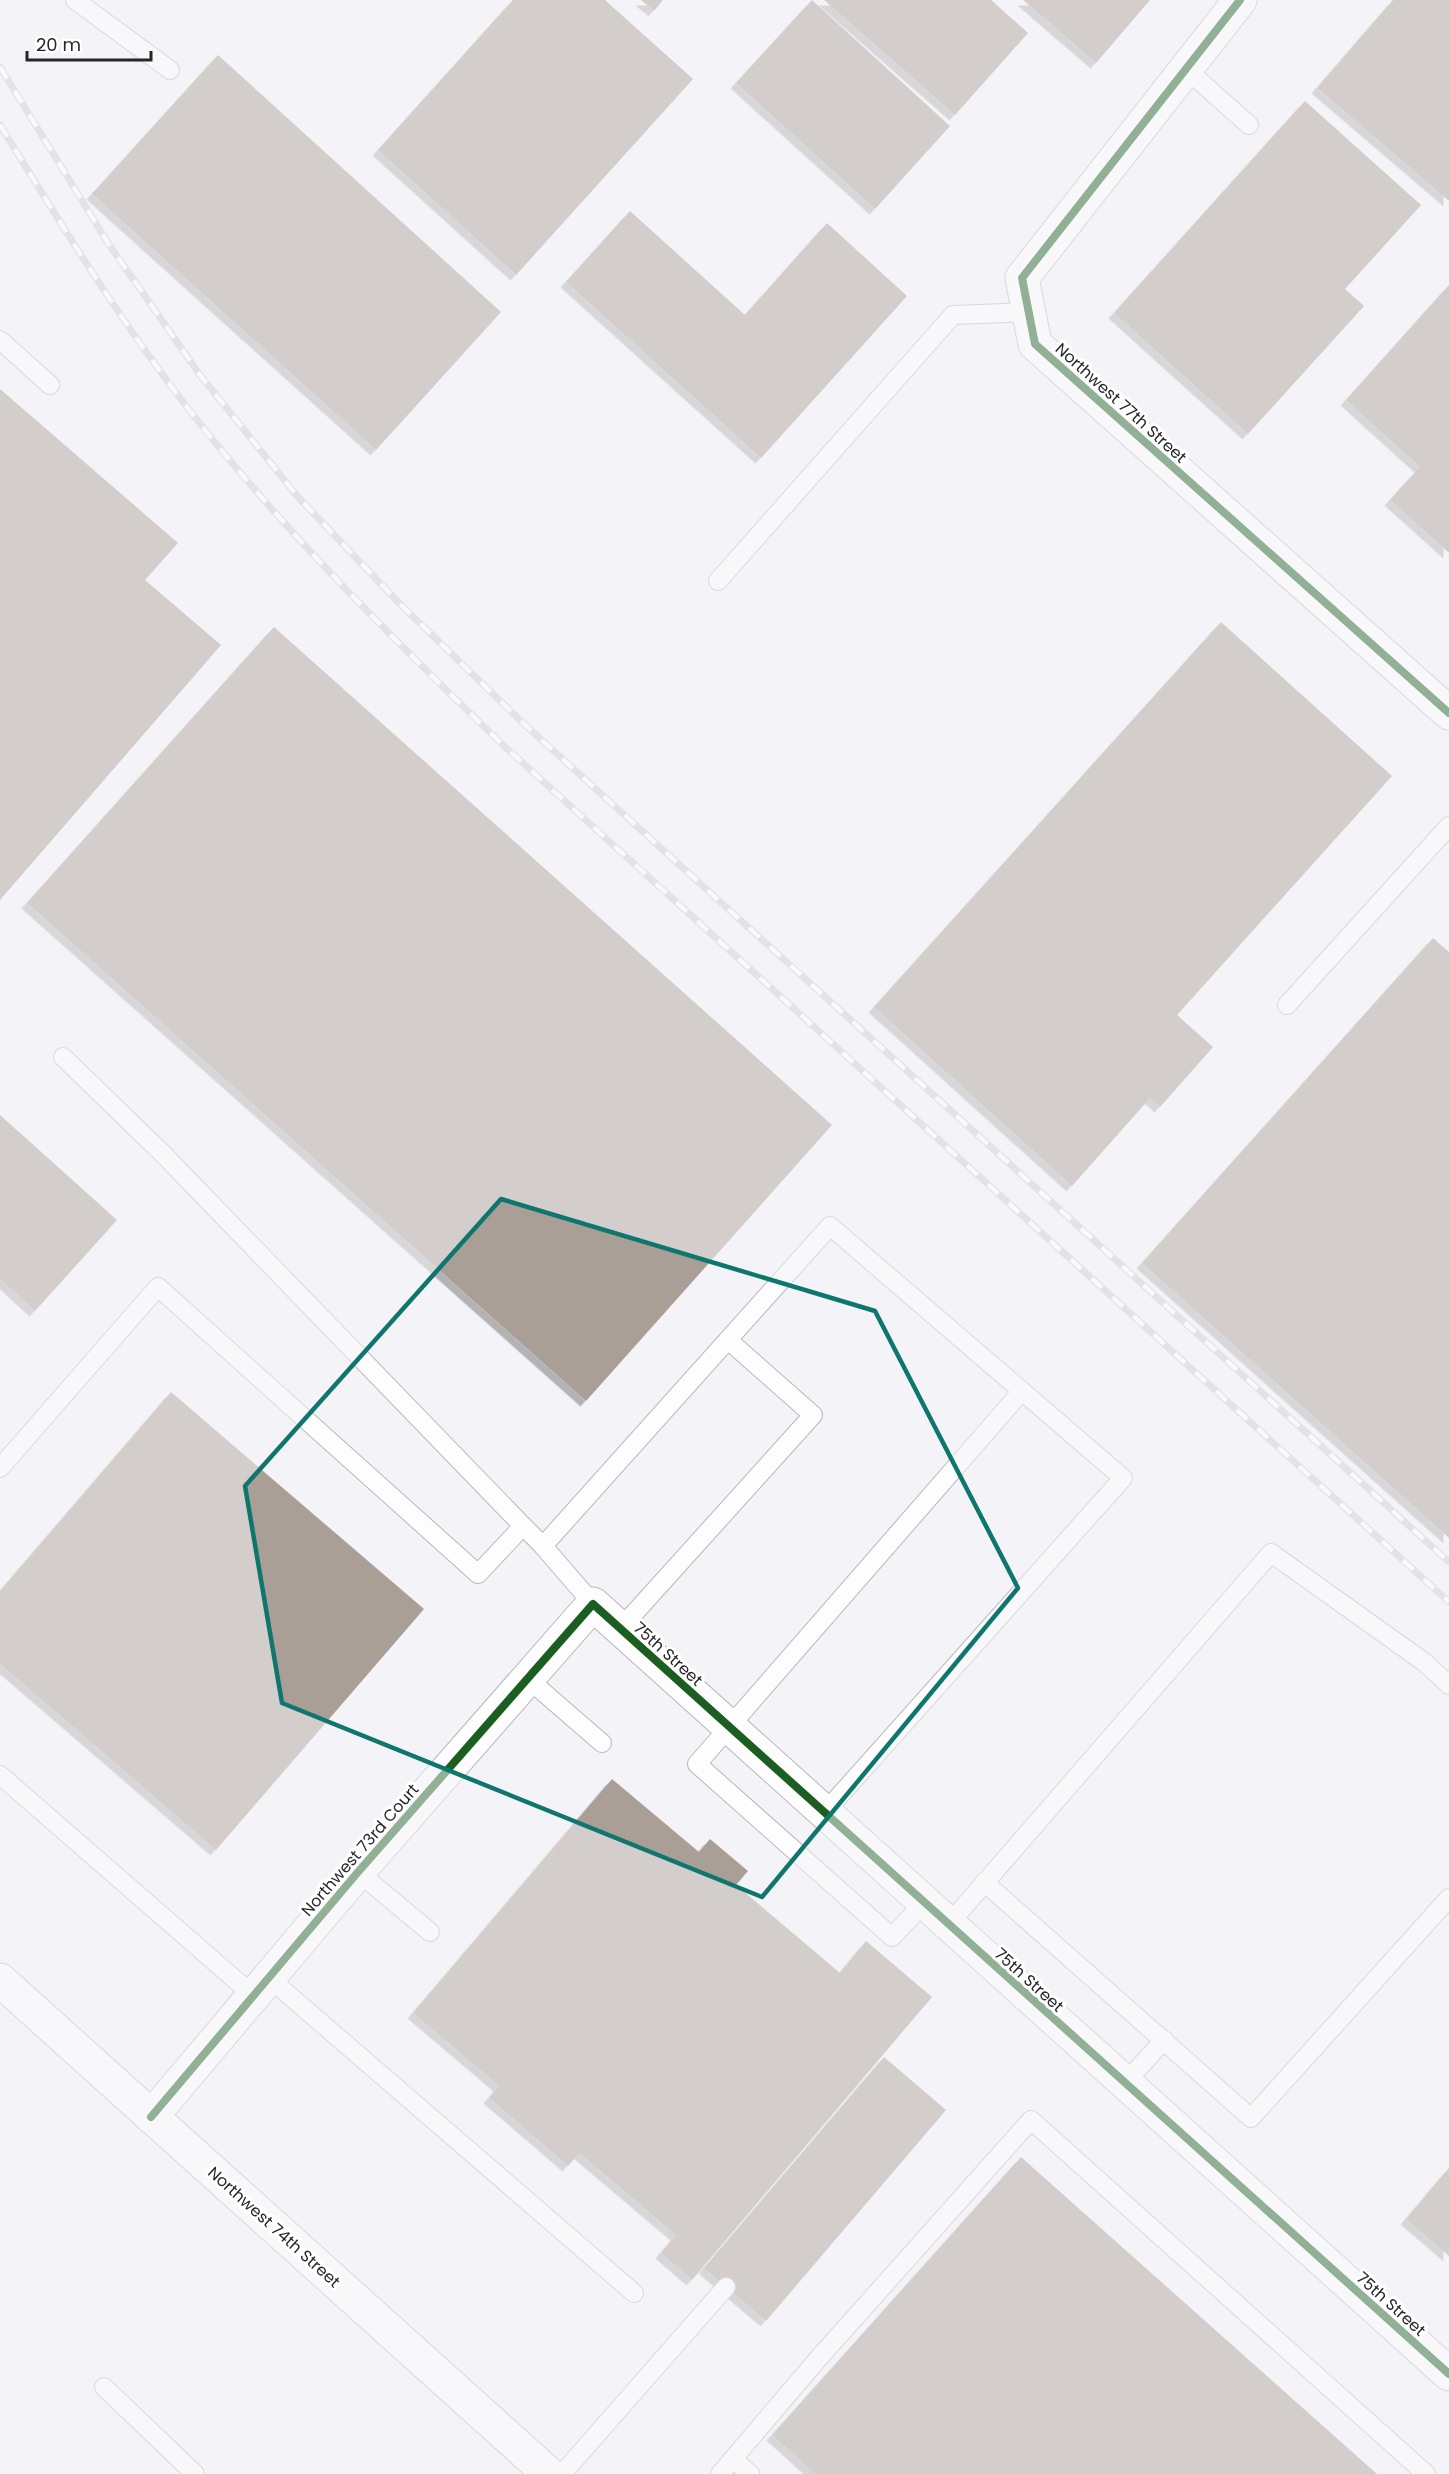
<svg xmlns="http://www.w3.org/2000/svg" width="1449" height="2474" font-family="Poppins,sans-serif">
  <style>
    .building { fill: #aa9f97; filter: url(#shadow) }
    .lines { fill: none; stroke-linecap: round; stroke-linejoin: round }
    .service-casing { stroke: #b8b8ba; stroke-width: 20 }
    .minor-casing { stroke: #b8b8ba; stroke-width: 35 }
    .tertiary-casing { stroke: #b8b8ba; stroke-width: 35 }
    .service { stroke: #fdfdfe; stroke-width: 18 }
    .minor { stroke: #fdfdfe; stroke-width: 33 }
    .tertiary { stroke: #fdfdfe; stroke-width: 33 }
    .rail-casing { stroke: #cfcfd0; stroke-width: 7 }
    .rail { stroke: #fff; stroke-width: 4.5; stroke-dasharray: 14; stroke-linecap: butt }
    .cycleway-casing { stroke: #fff; stroke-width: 11 }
    .cycleway { stroke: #1b5e20; stroke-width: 8 }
    .marked { fill: none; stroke: #0f766e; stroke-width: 4.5; stroke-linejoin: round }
    .labels { text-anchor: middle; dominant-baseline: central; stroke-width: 6; stroke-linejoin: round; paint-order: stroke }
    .street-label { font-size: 16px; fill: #262628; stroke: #fff }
  </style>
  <defs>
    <filter id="shadow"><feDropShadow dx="-5.5" dy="5.5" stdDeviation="0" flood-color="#0004"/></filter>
  </defs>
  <rect width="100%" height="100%" fill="#f4f4f8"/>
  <g class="building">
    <path d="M513 0H605L693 79 516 275 378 150Z"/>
    <path d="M641 0H663L654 11Z"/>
    <path d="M812 0 950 126 875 209 736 83Z"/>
    <path d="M824 0H991L1028 33 955 115Z"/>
    <path d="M1023 0H1150L1096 63Z"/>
    <path d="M1393 0H1449V201L1317 88Z"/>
    <path d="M218 55 501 312 376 450 92 194Z"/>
    <path d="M1305 101 1421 205 1345 289 1364 306 1248 434 1114 313Z"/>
    <path d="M630 211 745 315 827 223 907 296 761 458 566 282Z"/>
    <path d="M1449 285V553L1390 500 1420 467 1346 400Z"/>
    <path d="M0 389 178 543 145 580 221 645 0 900Z"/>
    <path d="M1221 622 1392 776 1177 1015 1213 1047 1160 1107 1150 1098 1072 1186 874 1007Z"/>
    <path d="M274 627 832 1125 586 1401 27 903Z"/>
    <path d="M1433 938 1449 952V1538L1142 1263Z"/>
    <path d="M0 1115 117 1220 35 1311 0 1279Z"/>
    <path d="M171 1392 424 1609 216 1850 0 1664V1591Z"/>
    <path d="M612 1779 699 1852 710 1839 748 1871 736 1885 840 1973 866 1941 932 1997 692 2280 661 2253 676 2235 579 2153 568 2166 489 2098 499 2086 413 2013Z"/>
    <path d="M884 2057 946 2110 766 2321 704 2268Z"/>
    <path d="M1021 2157 1377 2474H815L772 2435Z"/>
    <path d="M1449 2168V2256L1406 2219Z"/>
  </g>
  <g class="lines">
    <g class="service-casing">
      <g id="service">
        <path d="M75 0 170 70"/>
        <path d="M1186 69 1249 125"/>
        <path d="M0 340 50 385"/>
        <path d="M718 581 953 315 1029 312"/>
        <path d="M1287 1005 1449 826"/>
        <path d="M63 1057 164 1155 523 1526"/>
        <path d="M0 1468 158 1287 478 1574 523 1526 543 1546"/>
        <path d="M593 1604 543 1546 830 1226 1123 1478 825 1812"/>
        <path d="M620 1629 813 1415 728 1340"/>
        <path d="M527 1678 602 1743"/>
        <path d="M0 1775 254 1996"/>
        <path d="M358 1872 430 1932"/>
        <path d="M984 1882 1251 2118 1449 1898"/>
        <path d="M924 1903 892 1937 697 1764 1022 1391"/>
        <path d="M948 1925 1271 1553 1424 1662 1449 1685"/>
        <path d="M269 1978 634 2293"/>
        <path d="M1124 2084 1164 2040"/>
        <path d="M104 2387 195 2474"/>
        <path d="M733 2459 750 2474"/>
        <path d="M562 2474 726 2287"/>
        <path d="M720 2474 818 2359 1031 2120 1426 2474"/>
      </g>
    </g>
    <g class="minor-casing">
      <g id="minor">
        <path d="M1240 0 1022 278 1035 344 1449 713"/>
        <path d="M151 2117 358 1872 593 1604 1449 2374"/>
      </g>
    </g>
    <g class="tertiary-casing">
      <path id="tertiary" d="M0 1980 549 2474"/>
    </g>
    <use href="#service" class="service"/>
    <use href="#minor" class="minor"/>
    <use href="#tertiary" class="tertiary"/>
    <g class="rail-casing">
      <g id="rail">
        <path d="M0 67 108 243 200 375 298 497 401 605 524 724 1449 1562"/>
        <path d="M0 125C56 216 112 308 177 394 274 522 389 635 504 746L1449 1602"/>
      </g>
    </g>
    <use href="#rail" class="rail"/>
    <g class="cycleway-casing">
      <g id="cycleway">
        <path d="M1240 0 1022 278 1035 344 1449 713"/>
        <path d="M151 2117 358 1872 593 1604 1449 2374"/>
      </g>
    </g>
    <use href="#cycleway" class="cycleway"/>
  </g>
  <path d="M0 0H1449V2474H0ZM501 1199 875 1311 1018 1588 762 1897 282 1703 245 1486Z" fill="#f4f4f8" fill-opacity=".55" fill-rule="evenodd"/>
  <path class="marked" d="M501 1199 875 1311 1018 1588 762 1897 282 1703 245 1486Z"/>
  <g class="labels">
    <g class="street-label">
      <text transform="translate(1121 403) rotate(42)">Northwest 77th Street</text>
      <text transform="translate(668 1654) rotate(42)">75th Street</text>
      <text transform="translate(360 1850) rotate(-49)">Northwest 73rd Court</text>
      <text transform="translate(1029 1980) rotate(42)">75th Street</text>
      <text transform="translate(274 2227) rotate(42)">Northwest 74th Street</text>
      <text transform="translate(1391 2304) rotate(42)">75th Street</text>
    </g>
  </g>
  <path d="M27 51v9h124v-9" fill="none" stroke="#262628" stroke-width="3"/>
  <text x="36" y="51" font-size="18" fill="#262628" stroke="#ffffff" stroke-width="4.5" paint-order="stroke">20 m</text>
</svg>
